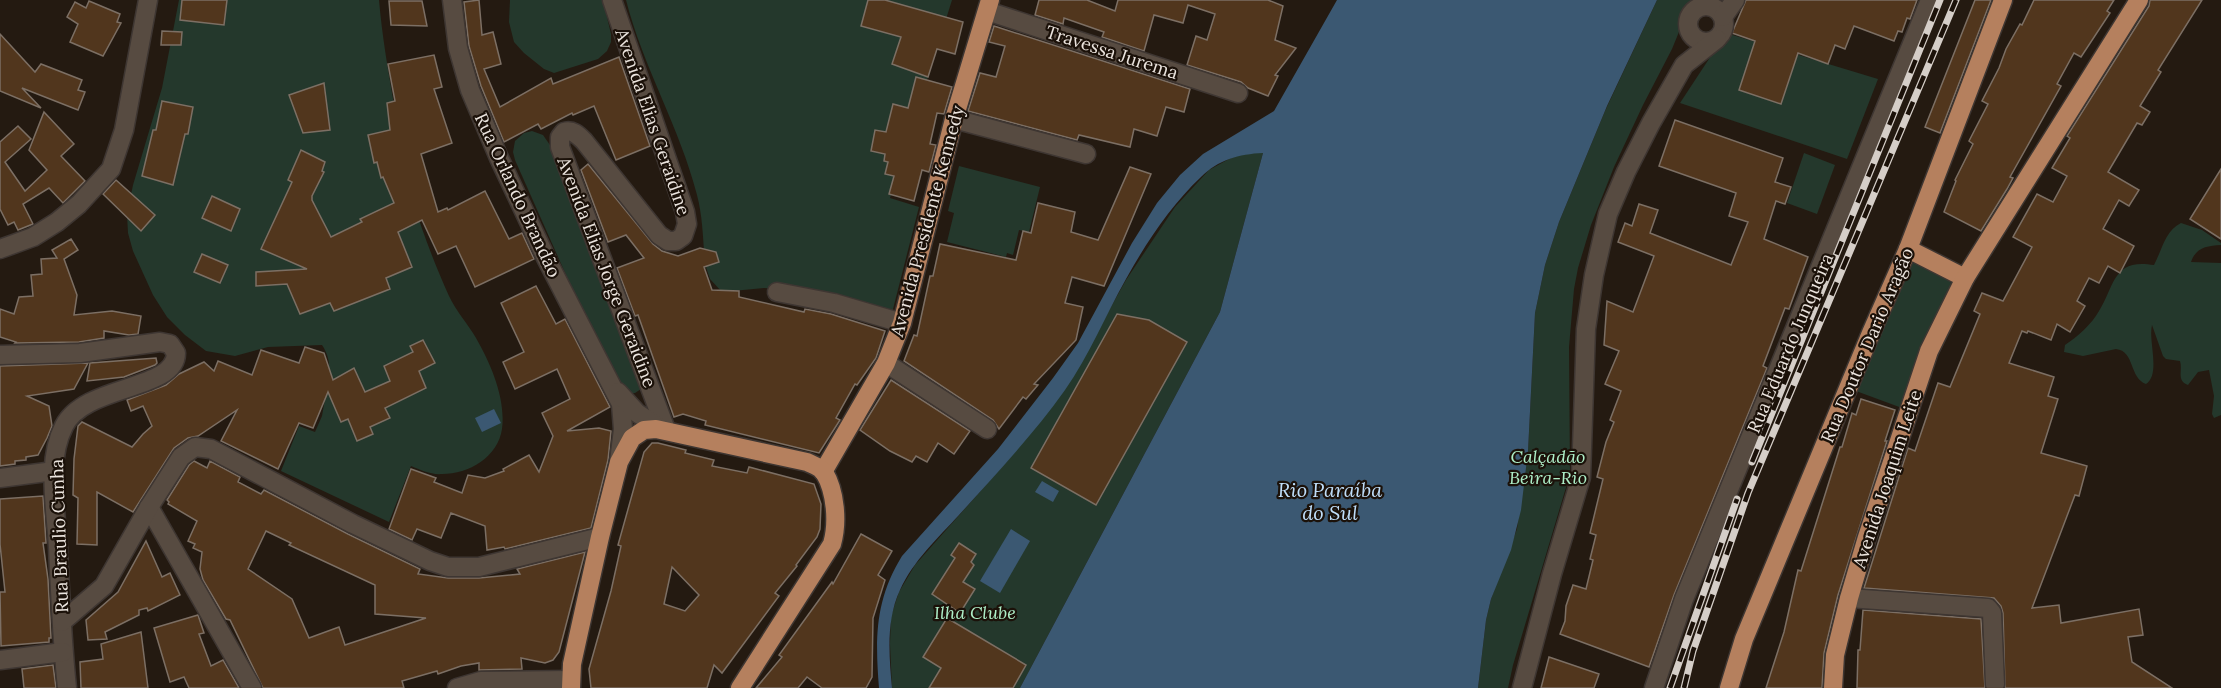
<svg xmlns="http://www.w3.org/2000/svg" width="2221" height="688" font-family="Lora,serif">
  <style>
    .green { fill: #24382c }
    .water { fill: #3b5872 }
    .building { fill: #51361d; stroke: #7c6f64; stroke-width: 1.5; fill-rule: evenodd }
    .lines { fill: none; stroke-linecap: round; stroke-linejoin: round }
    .minor-casing { stroke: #3e3632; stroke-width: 21 }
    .major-casing { stroke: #3e3632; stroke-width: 21 }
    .minor { stroke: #574b41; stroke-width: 18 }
    .major { stroke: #b5805e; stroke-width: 18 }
    .rail-casing { stroke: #d5cec8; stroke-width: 7 }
    .rail { stroke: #1b1109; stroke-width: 4.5; stroke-dasharray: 14; stroke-linecap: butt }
    .labels { text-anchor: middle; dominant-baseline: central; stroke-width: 4.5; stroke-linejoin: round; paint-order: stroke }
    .street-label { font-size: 18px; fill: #ebe4de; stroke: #1b1109 }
    .park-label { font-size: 18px; font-style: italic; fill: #aeefc8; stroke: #1b1109 }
    .water-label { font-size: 20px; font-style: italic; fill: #bfdefa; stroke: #1b1109 }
  </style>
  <rect width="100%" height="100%" fill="#241a11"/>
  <g class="green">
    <path d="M179 0H379C382 35 388 70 394 104 399 135 404 167 412 198 422 231 435 265 449 296 456 311 468 324 476 338 491 364 506 399 502 429 498 457 469 474 442 474 431 475 421 470 411 466L389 522 281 471 299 426 315 432 322 416 325 399 323 396C328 376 334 363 322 345L268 347 235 356 206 351 185 335 167 317 153 295 133 251 128 233 127 214 133 185 162 88Z"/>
    <path d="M510 0H603L611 34V42L607 51 598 59 554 73 544 69 524 53 514 42 509 22Z"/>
    <path d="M626 0H952L890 198 919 207 891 317 779 289 764 288 722 292 710 279 705 264C703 241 703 218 697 195 680 128 643 67 626 0Z"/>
    <path d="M1657 0H1692L1672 49 1643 105 1614 167 1591 225 1578 268 1574 289 1569 347 1570 474 1513 665 1508 688H1478L1486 620 1491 599 1517 529 1528 451 1535 313 1545 265 1559 222 1605 111Z"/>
    <path d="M1726 33 1878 79 1847 159 1680 103Z"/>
    <path d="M532 131 543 135 552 148 641 389 635 393 627 394 606 365 515 160 513 152 515 141 524 133Z"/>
    <path d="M1245 153H1263L1220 312 1020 688H892L890 644 891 616 899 592 915 565 1009 459 1065 389 1126 280 1175 207 1209 170 1229 159Z"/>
    <path d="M1804 153 1835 165 1817 214 1787 203Z"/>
    <path d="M959 166 1040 187 1029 232 1019 230 1013 255 1007 253 1006 257 947 242 954 213 948 211Z"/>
    <path d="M2181 223 2202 230 2221 243V245C2207 246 2196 247 2191 262L2221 263V415L2214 418 2212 414 2214 396 2209 370 2198 372 2188 385C2176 381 2183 370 2180 361L2166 359 2163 356 2152 325C2148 341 2161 374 2146 384 2129 378 2135 351 2116 349L2083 356 2064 352 2065 345C2077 337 2092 324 2099 311 2115 285 2113 258 2154 265 2162 250 2165 231 2181 223Z"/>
    <path d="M1906 257 1960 280 1902 408 1856 391Z"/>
  </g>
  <g class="water">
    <path d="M1337 0H1657L1607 106 1559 222 1545 265 1535 313 1528 451 1521 510 1511 550 1491 599 1486 620 1478 688H1020L1220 312 1263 153C1239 154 1218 160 1201 177 1171 205 1146 243 1126 279 1105 316 1089 356 1065 390 1033 435 995 475 959 515 938 538 913 561 900 590 886 620 889 655 892 688H879C875 638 875 600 902 556L998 449 1053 378 1078 343 1132 243 1157 203 1180 175 1203 154 1274 111Z"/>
    <path d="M494 409 501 423 482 432 475 418Z"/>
    <path d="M1042 481 1059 491 1053 502 1035 492Z"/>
    <path d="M1011 529 1030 541 1000 593 980 581Z"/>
  </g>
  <g class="building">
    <path d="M182 0H227L224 25 180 20Z"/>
    <path d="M479 0 482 35 493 32 501 64 484 69 500 107 551 78 553 84 619 57 650 146 616 160 594 106 573 115 572 113 541 129 538 124 504 142 481 86 469 46 464 2Z"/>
    <path d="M868 0H885L963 22 955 54 937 49 928 77 892 64 901 37 861 26Z"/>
    <path d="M1039 0H1087L1115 11 1118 0H1268L1283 6 1275 40 1296 48 1275 75 1278 76 1268 96 1248 88 1241 82 1187 65 1196 36 1207 40 1215 14 1188 5 1183 23 1154 15 1144 51 1102 37 1104 32 1064 18 1063 24 1035 15Z"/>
    <path d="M1746 0H1917L1910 19 1907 18 1902 32 1898 31 1894 41 1854 26 1845 49 1835 45 1828 64 1798 53 1781 104 1739 90 1755 41 1732 33Z"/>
    <path d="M1975 0H1991L1940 133 1925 127Z"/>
    <path d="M2034 0H2114L2107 11 2110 13 2081 57 2074 53 2057 84 2061 86 2010 177 2013 178 2007 189 1981 231 1944 212 1956 181 1955 180 1973 144 1969 141 1988 104 1982 101 1999 68 2006 49 2020 24 2022 25Z"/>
    <path d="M2150 0H2202L2158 70 2161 72 2140 106 2150 112 2142 125 2137 123 2108 172 2139 190 2129 206 2119 200 2103 229 2134 246 2120 273 2108 266 2099 283 2089 278 2077 301 2085 306 2070 332 2057 324 2051 340 2028 331 2027 333 2022 331 2009 363 2054 377 2048 396 2058 399 2041 453 2087 466 2079 496 2075 495 2032 608 2059 605 2061 623 2139 609 2143 635 2128 637 2132 662 2172 688H2005L2003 613 2001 606 1994 598 1864 588 1908 448 1915 451 1938 383 1950 387 1980 314 1974 311 1982 293 2003 301 2032 247 2013 237 2037 194 2053 202 2067 176 2052 168 2070 138 2067 136 2149 6Z"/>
    <path d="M89 1 120 14 117 22 121 23 103 56 70 42 78 24 67 17 75 2 86 8Z"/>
    <path d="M389 1H422L427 26 391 25Z"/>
    <path d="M994 26 1190 89 1184 112 1166 107 1157 136 1134 129 1130 147 1079 135 1077 140 968 111 980 73 996 77 1005 46 989 42Z"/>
    <path d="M162 31 182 32 181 45H161Z"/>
    <path d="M0 34 35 72 41 64 82 80 78 90 85 92 78 110 22 88 41 108 0 91Z"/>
    <path d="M434 55 442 87 434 89 452 143 421 154 438 212 447 208 448 210 485 191 509 239 522 233 534 259 475 287 456 246 438 254 422 220 398 232 412 267 386 278 390 289 334 311 330 303 300 314 287 284 256 286V272L307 269 261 249 292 182 288 180 301 150 325 162 322 171 324 172 312 196V200L331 237 362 222 360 219 394 203 383 177 381 178 377 162 374 163 368 135 390 130 387 103 395 101 388 64Z"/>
    <path d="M916 77 952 87 944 114 937 113 930 144 936 145 929 172 922 170 914 201 889 194 894 176 885 174 888 162 884 161 885 154 871 151 875 130 886 132 893 104 908 108Z"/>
    <path d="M324 83 330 130 303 133 289 95Z"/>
    <path d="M162 101 193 107 188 134H185L173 185 142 176 153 130H156Z"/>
    <path d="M44 112 74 144 61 156 85 181 63 203 49 188 23 204 33 224 18 230 14 222 8 225 0 209V142L18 126 31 139 5 162 25 191 47 170 29 150Z"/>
    <path d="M1675 120 1783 158 1775 182 1791 187 1785 204 1776 201 1764 239 1808 257 1789 309 1785 308 1763 366 1767 368 1674 595 1649 667 1560 634 1565 621 1566 606 1573 585 1586 589 1593 560 1590 559 1596 535 1590 533 1603 479 1597 477 1606 442 1614 422 1610 420 1621 391 1605 384 1619 351 1604 345 1607 301 1633 312 1654 256 1618 242 1625 223 1632 226 1639 204 1658 210 1650 233 1731 265 1748 222 1729 216 1736 193 1659 166Z"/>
    <path d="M588 164 653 244 662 251 678 256 700 248 716 252 719 262 704 267 712 290 739 291V297L804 312 805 309 831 314 885 331 876 358 857 385 855 384 836 418 840 420 819 453 705 425 706 421 683 414 674 417 638 315 635 316 617 268 644 258 626 235 608 242 581 170Z"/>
    <path d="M1130 167 1151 174 1104 286 1072 277 1065 303 1083 307 1076 340 1034 384 1038 385 1026 399 1023 397 999 429 993 420 904 361 914 335 917 336 930 276H933L940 244 1016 260 1023 231 1031 233 1038 203 1075 212 1071 232 1098 240Z"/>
    <path d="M2221 169V239L2190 219Z"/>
    <path d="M116 180 155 215 141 231 103 194Z"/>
    <path d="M212 196 240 209 231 231 202 218Z"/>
    <path d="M71 239 78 250 64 259 77 295 74 315 112 311 141 316 138 334 129 335 104 331V338L79 342 15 343 16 342 0 337V309L14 314 19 297 33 296 31 275 42 274 41 259 57 258 52 250Z"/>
    <path d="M202 254 228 265 220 283 194 272Z"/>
    <path d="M536 286 556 324 565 319 610 407 567 431 599 428 611 431 608 460 591 528 505 549 504 547 487 550 485 526 451 513 441 538 417 529 412 540 389 529 411 469 436 478 434 482 462 493 468 475 485 478 504 471 503 469 529 455 539 472 553 436 542 413 570 399 557 369 515 389 503 362 524 352 501 303Z"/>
    <path d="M1117 314 1149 320 1187 342 1096 505 1031 468Z"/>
    <path d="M423 340 435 363 419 371 426 388 385 408 390 418 370 427 373 434 357 441 348 419 341 422 328 392 313 428 299 423 278 469 221 441 237 410 198 436 188 438 174 448 133 512 97 492V545L77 544 78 498 73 495 74 459 78 426 82 422 132 447 143 434 152 426 143 406 131 411 127 400 166 385 179 374 204 362 214 371 218 361 252 375 261 350 299 363 305 347 324 353 333 380 354 368 365 392 390 381 384 366 413 352 410 346Z"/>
    <path d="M156 358 157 363 155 365 124 377 87 381 90 363Z"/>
    <path d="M88 363 74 389 27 396 49 406 52 426 47 438 38 455 26 457V460L15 461V464L0 466V366Z"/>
    <path d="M891 380 970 431 954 454 938 443 927 462 916 456 912 462 890 451 860 430Z"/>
    <path d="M1861 399 1895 410 1885 441H1887L1838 595 1824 653 1822 688H1766L1784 632 1798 570 1801 571 1840 447H1842L1852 413 1856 415Z"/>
    <path d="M652 443H658L686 450 685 453 714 460 712 466 747 473 749 467 814 484 821 504 820 529 817 537 796 565 797 566 775 593 779 596 722 673 714 665 707 688H591L589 669 611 591 621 546 618 545 644 452ZM672 567 699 595 685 611 664 604Z"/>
    <path d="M194 461 207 468 210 461 240 477 238 482 261 494 264 490 348 534 420 569 418 574 448 578H479L520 574 517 569 585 552 559 652 553 660 545 663 521 658 522 669 479 670V663L461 666 438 674 437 671 402 681 404 688H263L230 620 226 619 203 580 200 569 202 552 193 548 195 544 188 541 197 521 168 504 169 502 167 500 189 465ZM266 531 291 543 289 545 375 585V614L426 618 345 645 339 627 309 638 292 599 248 569Z"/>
    <path d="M43 496 46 543H43L48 579 51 638H49V642L1 646 0 592H5L0 544V499Z"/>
    <path d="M861 534 892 551 878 575 885 580 873 618 872 677 866 688H822L807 677 798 688H756L782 657 779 655 832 582 833 584Z"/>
    <path d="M146 541 162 577 170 573 180 595 148 611 147 608 139 610V615L105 632 107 639 88 640 86 620 118 592Z"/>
    <path d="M959 543 976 554 971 562 974 565 963 582 975 589 960 613 932 594 955 558 951 555Z"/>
    <path d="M1863 610 1981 619 1985 688H1857L1858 650H1860Z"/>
    <path d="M198 615 204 633 199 634 211 666 223 660 239 688H189L184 677 170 682 154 628Z"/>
    <path d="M947 618 1026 665 1013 688H929L941 668 923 657Z"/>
    <path d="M141 632 148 688H81L80 662 103 659 101 644Z"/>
    <path d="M1549 657 1599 674 1594 688H1541Z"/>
    <path d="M53 665 56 688H24L22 669Z"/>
  </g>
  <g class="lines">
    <g class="minor-casing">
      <g id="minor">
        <path d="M452 0 458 48 470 90 499 158 547 260 621 404 623 429 619 462"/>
        <path d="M612 0 685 212 687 224 683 236 676 241H668L659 235 584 141C578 135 572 129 564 132L560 137V147L666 430"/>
        <circle cx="1706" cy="24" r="18"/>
        <path d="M987 11 1238 93"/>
        <path d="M1723 17 1735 0"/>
        <path d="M954 119 1086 154"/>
        <path d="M0 249 33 237 57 222 79 204 111 169 124 130 148 0"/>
        <path d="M777 292 834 303 902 323"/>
        <path d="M0 355 80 353 160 342 170 344 176 353C176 391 85 384 64 426 46 461 56 509 58 547 60 594 62 641 67 688"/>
        <path d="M886 363 987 429"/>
        <path d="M618 392 637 413 661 429"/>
        <path d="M0 478 54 471"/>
        <path d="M149 507 252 688"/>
        <path d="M1849 598 1988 608 1992 613 1995 684"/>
        <path d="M62 622 104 586 149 507 181 457 195 447 211 449 353 524 430 561 448 567H479L600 537"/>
        <path d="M0 660 63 652"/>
        <path d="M457 688 481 681 570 680"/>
        <path d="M1522 688 1552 574 1581 477 1586 329 1594 275 1608 214 1626 172 1651 123 1684 65 1717 39"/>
        <path d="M1654 688 1684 599 1930 0"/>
      </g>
    </g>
    <g class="major-casing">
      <g id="major">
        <path d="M1908 249 1965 278"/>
        <path d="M823 472 886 363 902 323 954 119 990 0"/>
        <path d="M571 688 572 664 600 537 619 462 632 438 644 430 656 429 807 462C813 465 820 467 824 472 836 492 838 523 832 544L740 688"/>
        <path d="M1729 688 1744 639 1871 333 1908 249 2003 0"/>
        <path d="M1833 688 1835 655 1849 598 1867 537 1929 351 1965 278 2139 0"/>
      </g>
    </g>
    <use href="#minor" class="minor"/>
    <use href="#major" class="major"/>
    <g class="rail-casing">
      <g id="rail">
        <path d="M1752 462 1940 0"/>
        <path d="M1670 688 1737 499"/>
        <path d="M1684 688 1693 651 1748 493 1956 0"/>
      </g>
    </g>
    <use href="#rail" class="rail"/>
  </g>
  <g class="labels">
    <g class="street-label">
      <text transform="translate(1112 52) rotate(18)">Travessa Jurema</text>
      <text transform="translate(653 122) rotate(71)">Avenida Elias Geraidine</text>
      <text transform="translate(518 195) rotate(65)">Rua Orlando Brandão</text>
      <text transform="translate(927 221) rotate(-75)">Avenida Presidente Kennedy</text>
      <text transform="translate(607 272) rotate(69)">Avenida Elias Jorge Geraidine</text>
      <text transform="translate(1790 343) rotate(-67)">Rua Eduardo Junqueira</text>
      <text transform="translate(1867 345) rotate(-67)">Rua Doutor Dario Aragão</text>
      <text transform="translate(1887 479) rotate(-72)">Avenida Joaquim Leite</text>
      <text transform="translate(59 536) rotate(-92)">Rua Braulio Cunha</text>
    </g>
    <g class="park-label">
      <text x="1548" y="456">Calçadão<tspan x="1548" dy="21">Beira-Rio</tspan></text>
      <text x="975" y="612">Ilha Clube</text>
    </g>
    <g class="water-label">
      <text x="1330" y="489">Rio Paraíba<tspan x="1330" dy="23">do Sul</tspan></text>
    </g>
  </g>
</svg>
